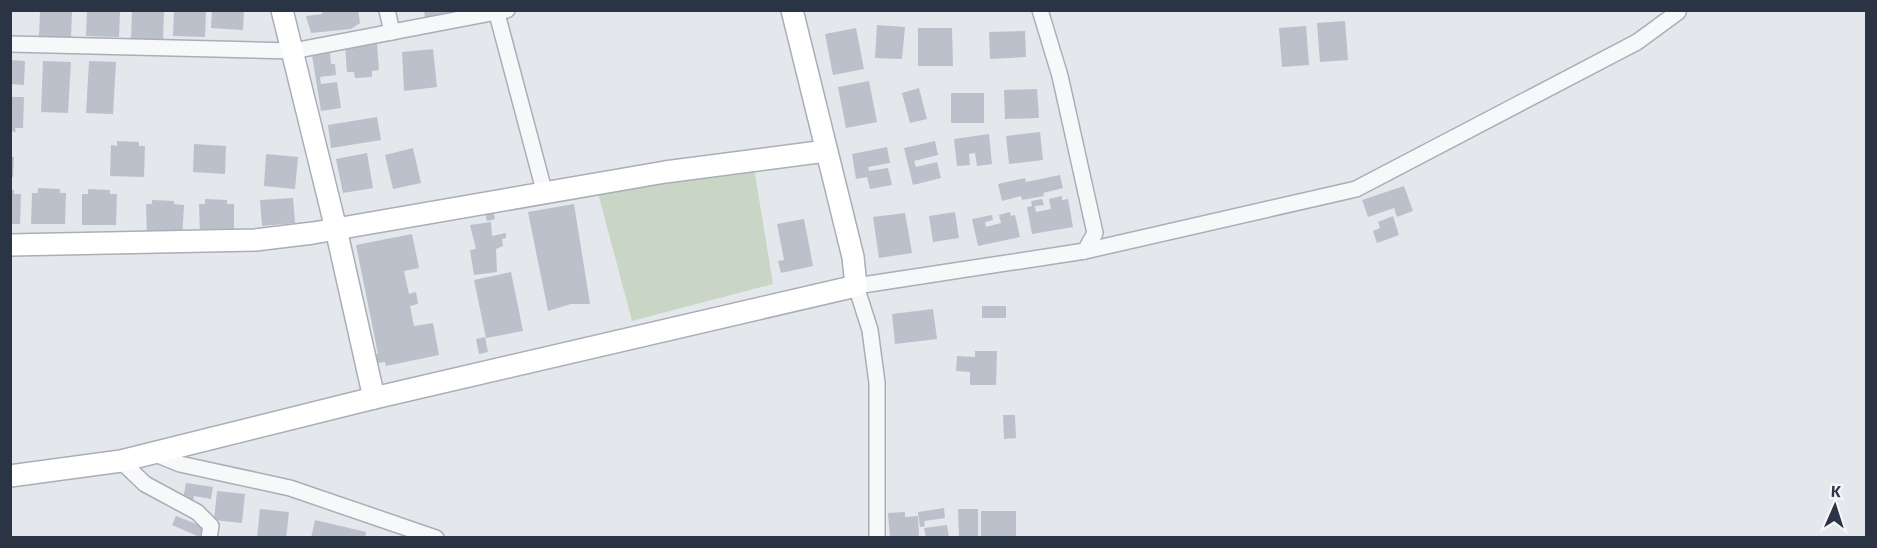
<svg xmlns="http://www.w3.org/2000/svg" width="1877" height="548" font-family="'Exo 2',sans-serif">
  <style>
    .green { fill: #c9d6c5 }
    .building { fill: #bbc0ca }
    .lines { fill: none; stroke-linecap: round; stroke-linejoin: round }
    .street-casing { stroke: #a9aeb7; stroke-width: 18 }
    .secondary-casing { stroke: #a9aeb7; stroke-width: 24 }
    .street { stroke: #f7f8fa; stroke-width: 15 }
    .secondary { stroke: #fff; stroke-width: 21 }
  </style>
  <rect width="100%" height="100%" fill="#e4e7ec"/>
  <path class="green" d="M754 168 773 284 632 321 598 193Z"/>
  <g class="building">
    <path d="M40 10H72L71 38 39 37Z"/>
    <path d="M87 10H120L119 37 86 36Z"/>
    <path d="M132 10H164L163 41 131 40Z"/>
    <path d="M174 10H206L205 37 173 36Z"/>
    <path d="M212 10H244L243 30 211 28Z"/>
    <path d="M323 10H358L360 23 351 29 311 33 306 16 322 14Z"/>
    <path d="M424 10H470L425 18Z"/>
    <path d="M1345 21 1348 60 1320 62 1317 23Z"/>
    <path d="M877 25 905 27 902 59 875 58Z"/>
    <path d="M1306 26 1309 65 1282 67 1279 28Z"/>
    <path d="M856 28 864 69 833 75 825 34Z"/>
    <path d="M918 28H952L953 66H918Z"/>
    <path d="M1025 31 1026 57 990 59 989 32Z"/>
    <path d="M377 43 379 70 372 71V77L355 78 354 72H347L345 45Z"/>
    <path d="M433 49 437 87 404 91 402 52Z"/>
    <path d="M330 52 331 64H335L336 75 320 77 321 84 337 82 341 108 321 111 312 55Z"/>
    <path d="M10 60 25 61 24 85 10 84Z"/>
    <path d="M43 61 71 62 68 113 41 112Z"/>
    <path d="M89 61 116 62 113 114 86 113Z"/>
    <path d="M869 81 877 122 846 128 838 87Z"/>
    <path d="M919 88 927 119 910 123 902 93Z"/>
    <path d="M1037 89 1039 118 1005 119 1004 90Z"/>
    <rect x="951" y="93" width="33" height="30"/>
    <path d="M10 97H24L23 128H15L16 132 10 131Z"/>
    <path d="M377 117 381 140 331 148 328 125Z"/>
    <path d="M1040 132 1043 160 1009 164 1006 136Z"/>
    <path d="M989 134 992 164 977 166 975 153 969 154 970 165 957 166 954 139Z"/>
    <path d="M117 141 139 142V146H145L144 177 110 176 111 145 117 146Z"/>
    <path d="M935 141 938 155 914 161 916 167 937 162 941 178 913 185 904 148Z"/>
    <path d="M194 144 226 146 225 174 193 172Z"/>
    <path d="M887 147 890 163 868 167 869 171 888 168 892 185 870 189 867 177 856 179 852 154Z"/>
    <path d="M413 148 421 183 393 189 385 155Z"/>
    <path d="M367 153 373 188 343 193 336 159Z"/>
    <path d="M266 154 298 157 295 189 264 186Z"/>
    <path d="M10 156 14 157 13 177H10Z"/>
    <path d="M1060 175 1063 188 1043 193 1044 196 1022 200 1021 196 1002 201 998 184 1025 178 1026 182Z"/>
    <path d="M1404 186 1413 211 1397 217 1394 208 1368 217 1362 200Z"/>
    <path d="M38 188 60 189V193H66L65 224H31L32 193H38Z"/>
    <path d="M88 189 110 190V194H117L116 225H82V194H88Z"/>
    <path d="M10 190H14V194H21L20 224H10Z"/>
    <path d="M1062 196V200L1068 199 1073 227 1032 234 1027 207 1032 206 1031 201 1042 199 1044 205 1035 206 1036 212 1051 209 1049 199Z"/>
    <path d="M293 198 295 223 262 226 260 200Z"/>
    <path d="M205 199 227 200V204H234V235L200 234 199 204H205Z"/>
    <path d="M152 200 174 201V204L184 205 182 239H147L146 204H152Z"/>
    <path d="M574 204 590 304H571L548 311 528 212Z"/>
    <path d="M493 211 495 219 487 221 485 213Z"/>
    <path d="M955 212 959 238 933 242 929 216Z"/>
    <path d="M1010 212 1011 216 1015 215 1020 237 978 246 972 219 992 215 993 220 985 222 986 227 1001 223 999 215Z"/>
    <path d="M905 213 912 253 879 258 873 217Z"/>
    <path d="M1393 216 1399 235 1377 243 1373 231 1380 228 1378 222Z"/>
    <path d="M804 219 813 266 781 273 778 261 784 260 777 224Z"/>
    <path d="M491 222 492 236 506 233V238L502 239 503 246 496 249 497 272 474 275 470 250 476 249 470 225Z"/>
    <path d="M412 234 419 268 404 271 409 294 416 292 418 304 410 306 414 326 433 323 439 355 386 366 385 362 378 363 376 354H378L356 245Z"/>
    <path d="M511 272 523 331 486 338 474 280Z"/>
    <rect x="982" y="306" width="24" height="12"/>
    <path d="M933 309 937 339 895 344 892 314Z"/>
    <path d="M485 337 488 352 479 354 476 339Z"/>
    <path d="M975 351H997L996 385H970V372L956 371 957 356 975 357Z"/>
    <path d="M1003 415H1015L1016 438 1004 439Z"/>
    <path d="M186 483 213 487 211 499 194 496 193 502 183 500Z"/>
    <path d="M217 491 245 494 242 523 214 520Z"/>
    <path d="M944 508 945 518 924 521 925 526 920 527 918 512Z"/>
    <path d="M260 509 289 512 286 538H257Z"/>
    <path d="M958 509H978V538H959Z"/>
    <rect x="981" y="511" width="35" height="27"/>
    <path d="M905 512V517L918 516 919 538H890L888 513Z"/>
    <path d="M176 516 204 527 200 537 172 525Z"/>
    <path d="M315 520 366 532 365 538H311Z"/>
    <path d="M947 525 949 538H926L924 528Z"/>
  </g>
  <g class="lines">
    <g class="street-casing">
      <g id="street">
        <path d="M387 10 392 32"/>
        <path d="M496 10 545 194"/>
        <path d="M10 44 293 51 507 10"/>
        <path d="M1085 251 1356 189 1637 42 1678 12V10"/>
        <path d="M153 453 180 464 290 488 436 538"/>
        <path d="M121 461 145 484 197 512 211 526 209 538"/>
        <path d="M877 538V383L870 330 856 286 1085 251 1095 233 1060 76 1040 10"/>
      </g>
    </g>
    <g class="secondary-casing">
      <g id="secondary">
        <path d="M282 10 336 229 374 398"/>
        <path d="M10 245 255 240 313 233 665 172 826 151"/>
        <path d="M10 476 121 461 374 398 856 286 853 257 792 10"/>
      </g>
    </g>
    <use href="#street" class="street"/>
    <use href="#secondary" class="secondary"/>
  </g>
  <rect width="1877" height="548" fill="none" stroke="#2b3445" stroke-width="24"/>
  <g transform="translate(1835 506) rotate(3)" stroke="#f4f6f9" stroke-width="4.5" paint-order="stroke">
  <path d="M0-4.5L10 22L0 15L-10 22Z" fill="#2b3445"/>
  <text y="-9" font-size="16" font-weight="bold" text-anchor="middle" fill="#2b3445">K</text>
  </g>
</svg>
